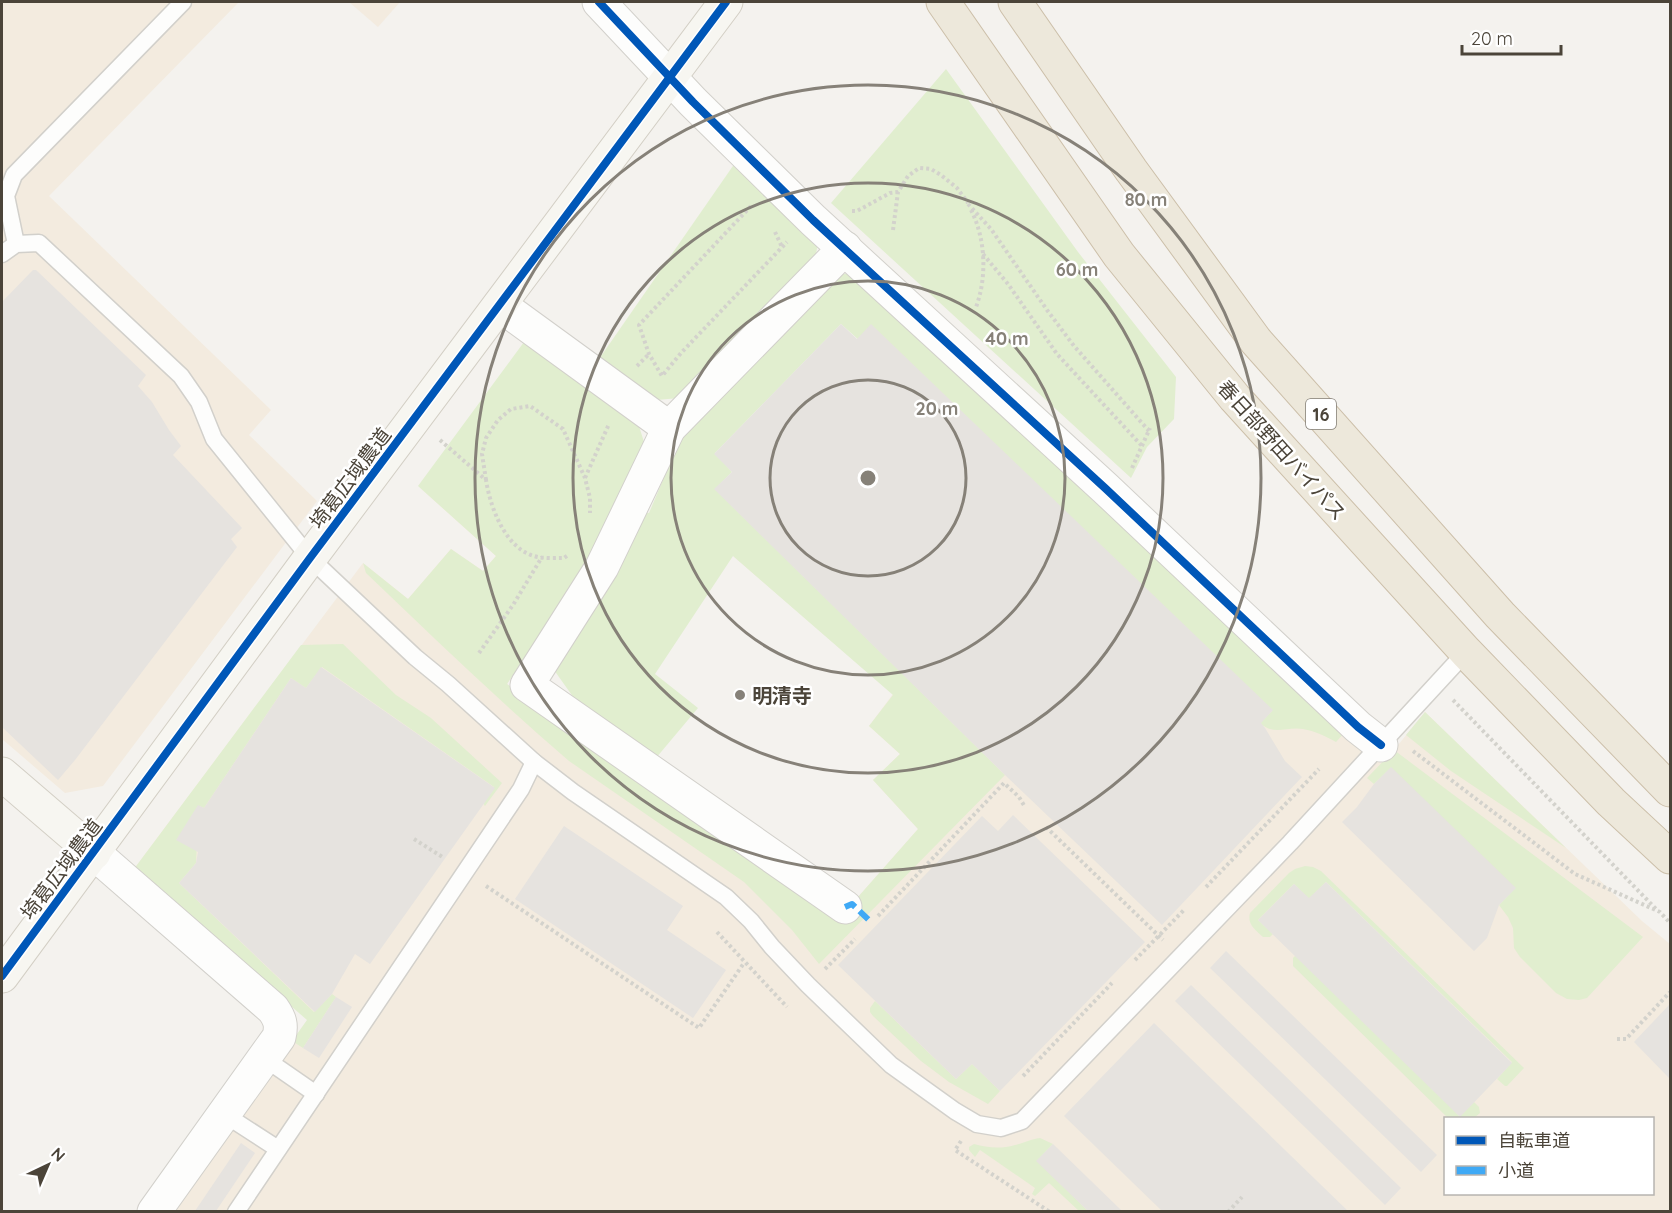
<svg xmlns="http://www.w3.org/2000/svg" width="1672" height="1213" font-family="Quicksand,'Noto Sans JP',sans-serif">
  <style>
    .commercial { fill: #f3ebdf; fill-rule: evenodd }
    .green { fill: #e1eecf }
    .parking { fill: #e6e3df }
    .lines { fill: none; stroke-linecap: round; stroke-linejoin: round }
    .lane-casing { stroke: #d2d0cb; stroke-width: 19 }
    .street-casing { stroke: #d2d0cb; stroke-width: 35 }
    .secondary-casing { stroke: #d3cfc5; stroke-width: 35 }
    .highway-casing { stroke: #ccbfa9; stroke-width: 35 }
    .path { stroke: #d3d2cc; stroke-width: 4; stroke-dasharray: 3 3; stroke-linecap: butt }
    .lane { stroke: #fdfdfc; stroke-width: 16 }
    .street { stroke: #fdfdfc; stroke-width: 33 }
    .secondary { stroke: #f7f6f1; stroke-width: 33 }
    .highway { stroke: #ede8db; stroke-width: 33 }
    .quiet { stroke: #3fa9f5; stroke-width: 6; stroke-dasharray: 12 6; stroke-linecap: butt }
    .cycleway-casing { stroke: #fff; stroke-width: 11 }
    .cycleway { stroke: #0057b8; stroke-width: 8 }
    .ring { fill: none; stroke: #868178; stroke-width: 3 }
    .poi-dot { fill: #868178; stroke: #fff; stroke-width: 2 }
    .labels { text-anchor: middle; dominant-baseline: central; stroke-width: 5; stroke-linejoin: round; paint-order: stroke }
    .shield { fill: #fff; stroke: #817c74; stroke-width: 1.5 }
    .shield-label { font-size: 18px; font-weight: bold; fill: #4b4439 }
    .street-label { font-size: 20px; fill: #4b4439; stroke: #fff }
    .poi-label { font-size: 20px; font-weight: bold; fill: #4b4439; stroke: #fff; text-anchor: start }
    .centre { fill: #868178; stroke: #fff; stroke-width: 3 }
    .ring-label { font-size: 18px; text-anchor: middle; font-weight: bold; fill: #868178; stroke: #fff; stroke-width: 5; stroke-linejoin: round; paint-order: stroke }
  </style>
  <rect width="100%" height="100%" fill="#f4f2ee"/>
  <g class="commercial">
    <path d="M2 2H239L49 196 271 410 249 435 317 501 103 786 65 793 2 739Z"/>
    <path d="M349 2H400L378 27Z"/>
    <path d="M418 486 560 605 507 684 843 914 918 829 873 780 900 754 869 726 893 694 733 556 1346 731 1381 763 1394 750 1425 712 1642 921 1670 944V1211H171L308 1020 134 869 363 563 408 599 451 549 483 571 496 556ZM1446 1118H1652V1194H1446Z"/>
  </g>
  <g class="green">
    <path d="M946 69 1078 252 1176 377 1174 419 1147 447 1131 478 831 203Z"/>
    <path d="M735 163 818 241 816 255 680 398 656 400 599 359Z"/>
    <path d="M840 274H856L1346 731 1336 742C1325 736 1315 731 1303 729 1288 726 1273 736 1260 723L1272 711 841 324 715 453 732 472 715 489 1005 775 819 964 792 930 744 882 569 761C499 701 433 637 366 573L363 563 408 599 451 549 483 571 496 556 418 486 524 342 638 423 644 442 590 558 507 684 843 914 918 829 873 780 900 754 869 726 893 695 733 556 655 674 698 708 656 758 576 701 554 670 645 512 649 513 679 442Z"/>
    <path d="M343 644 396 695 431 718 502 783 485 806 483 803 494 787 322 667 306 688 291 678 204 808 199 806 196 863 179 883 314 1012 332 994 336 997 303 1048 292 1041 307 1020 134 869 301 645Z"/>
    <path d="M1425 712 1566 848 1451 771 1406 735Z"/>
    <path d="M1394 750 1643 937 1587 998 1579 1000 1567 999 1556 993 1520 957 1514 948 1513 928 1508 917 1499 905 1515 888 1391 768 1374 784 1367 778Z"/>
    <path d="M1305 866 1313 867 1321 871 1524 1068 1507 1086H1505L1497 1079 1512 1062 1326 882 1309 899 1294 884 1258 920 1273 934 1270 937H1263C1255 930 1247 924 1250 913L1289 873 1295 869Z"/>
    <path d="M1305 946 1459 1116 1474 1102 1479 1107 1480 1113 1474 1118H1448L1293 966V958Z"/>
    <path d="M875 1001 956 1079 972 1064 1000 1091 988 1104 949 1082 921 1061 873 1016 870 1012V1008Z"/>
    <path d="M1040 1138 1053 1144 1037 1161 1088 1211H1079L1049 1183 1035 1196 1032 1194 1035 1188 980 1150 975 1157 969 1150V1147L974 1144C988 1148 1001 1149 1015 1145 1024 1143 1031 1139 1040 1138Z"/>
  </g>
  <g class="parking">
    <path d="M33 270H36L146 375 138 386 152 402 169 430 181 446 173 455 242 528 231 539 237 547 75 760 58 780 2 727V302Z"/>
    <path d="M841 324 857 339 871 324 1273 710 1261 723 1265 728 1285 761 1302 777 1162 925 1005 775 714 489 732 472 714 454Z"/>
    <path d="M321 667 495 788 370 964 355 954 332 994 315 1012 179 883 196 863 198 852 176 840 198 805 204 808 291 678 306 688Z"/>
    <path d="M1391 767 1516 888 1499 905 1487 938 1474 951 1342 822 1357 807 1374 784Z"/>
    <path d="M1013 815 1145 942 1000 1091 972 1064 956 1079 838 965 982 816 998 831Z"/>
    <path d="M564 826 683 906 667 930 726 970 693 1018 515 899Z"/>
    <path d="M1326 882 1512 1063 1460 1117 1258 920 1294 884 1309 898Z"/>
    <path d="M1226 951 1437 1155 1421 1172 1210 968Z"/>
    <path d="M1191 985 1401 1188 1385 1205 1175 1001Z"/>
    <path d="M336 997 352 1007 319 1058 303 1048Z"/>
    <path d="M1670 1004V1079L1634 1042Z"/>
    <path d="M1154 1023 1348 1211H1162L1064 1116Z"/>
    <path d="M241 1143 255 1153 216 1211H195Z"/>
    <path d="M1053 1144 1122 1211H1088L1036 1161Z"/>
  </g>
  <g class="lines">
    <g class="lane-casing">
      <g id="lane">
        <path d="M16 244 6 196 14 175 183 2"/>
        <path d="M2 254 16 244 39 243 181 376 199 402 214 439 310 558 415 657 448 684 534 762 573 792 726 897 751 921 772 947 808 985 891 1065 955 1111 977 1124 1001 1128 1022 1121 1290 843 1466 652"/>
        <path d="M264 1058 316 1094"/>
        <path d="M224 1114 278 1149"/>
        <path d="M236 1212 521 789 534 762"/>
      </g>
    </g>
    <g class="street-casing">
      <g id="street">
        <path d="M599 2 693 102 813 220 1105 488 1358 727 1381 745"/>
        <path d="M845 248 669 428 602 567 527 685 845 907"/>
        <path d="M500 305 669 428"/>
        <path d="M94 853 273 1009C280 1019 282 1025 279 1037L154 1212"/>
      </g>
    </g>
    <g class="secondary-casing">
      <g id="secondary">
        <path d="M2 774 94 853"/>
        <path d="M2 976 310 558 726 2"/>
      </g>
    </g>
    <g class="highway-casing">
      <g id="highway">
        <path d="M943 2 1119 255 1235 398 1466 652 1611 802 1670 857"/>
        <path d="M1015 2 1131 170 1256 341 1500 615 1670 790"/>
      </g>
    </g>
    <g class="path">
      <path d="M968 204 991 229 1047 310 1074 346 1149 431"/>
      <path d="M751 206 639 325 649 354 662 376 681 353 787 242"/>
      <path d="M971 210C986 239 987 278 976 307"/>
      <path d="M852 211H857L890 193 898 192"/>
      <path d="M893 230 898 192 908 176 919 168 931 169 941 175 957 188 968 203"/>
      <path d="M775 232 782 247"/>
      <path d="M983 254 1008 284 1057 354 1142 446"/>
      <path d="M637 366 649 354"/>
      <path d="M440 440 486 480C490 506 504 545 531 555 541 559 554 558 564 558L568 555"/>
      <path d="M1132 468 1150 428"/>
      <path d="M585 478 609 424"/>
      <path d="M486 480 482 454 486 438 498 420 511 409 530 406 563 429 585 478 590 498V513"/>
      <path d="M479 653 513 605 542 557"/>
      <path d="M1453 700 1657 910"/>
      <path d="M1413 751 1575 874 1660 912 1670 923"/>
      <path d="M1046 827 1163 940"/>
      <path d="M414 839 444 858"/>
      <path d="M486 886 699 1028 744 963"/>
      <path d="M1206 887 1319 769"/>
      <path d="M878 916 1004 783 1019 797 1025 807"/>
      <path d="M717 932 787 1007"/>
      <path d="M1135 960 1184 910"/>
      <path d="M825 969 855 939"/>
      <path d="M1617 1039H1626L1670 992"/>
      <path d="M1023 1076 1112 983"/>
      <path d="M961 1141 955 1150 1050 1212"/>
      <path d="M1228 1212 1242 1197"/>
    </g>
    <use href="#lane" class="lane"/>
    <use href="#street" class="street"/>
    <use href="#secondary" class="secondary"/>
    <use href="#highway" class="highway"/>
    <path class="quiet" d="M845 907 852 904 872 923"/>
    <g class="cycleway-casing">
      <g id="cycleway">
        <path d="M599 2 693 102 813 220 1105 488 1358 727 1381 745"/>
        <path d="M2 976 310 558 726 2"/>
      </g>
    </g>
    <use href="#cycleway" class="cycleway"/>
  </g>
  <g class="ring">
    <circle cx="868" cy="478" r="98"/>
    <circle cx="868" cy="478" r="197"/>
    <circle cx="868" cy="478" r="295"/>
    <circle cx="868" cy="478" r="393"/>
  </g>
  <circle class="poi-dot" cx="740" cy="695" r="6"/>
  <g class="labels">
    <rect class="shield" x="1306" y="399" width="30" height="30" rx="4.5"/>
    <g class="shield-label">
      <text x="1321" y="414">16</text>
    </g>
    <g class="street-label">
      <text transform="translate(1282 450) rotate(48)">春日部野田バイパス</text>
      <text transform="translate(350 478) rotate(-53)">埼葛広域農道</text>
      <text transform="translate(61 869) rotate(-53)">埼葛広域農道</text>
    </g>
    <g class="poi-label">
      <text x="752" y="695">明清寺</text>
    </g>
  </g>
  <circle cx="868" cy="478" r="9" class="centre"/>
  <g class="ring-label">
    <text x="1146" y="206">80 m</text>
    <text x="1077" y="276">60 m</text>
    <text x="1007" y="345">40 m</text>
    <text x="937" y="415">20 m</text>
  </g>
  <rect width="1672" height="1213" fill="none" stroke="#4b4439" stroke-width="6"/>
  <rect x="1444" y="1117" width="210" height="78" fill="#ffffff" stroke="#b7b4b0" stroke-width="1.5"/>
  <rect x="1456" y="1136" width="30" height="9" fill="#0057b8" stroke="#b7b4b0" stroke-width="1.5"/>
  <text x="1498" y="1147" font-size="18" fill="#4b4439">自転車道</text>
  <rect x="1456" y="1166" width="30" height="9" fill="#3fa9f5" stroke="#b7b4b0" stroke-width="1.5"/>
  <text x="1498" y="1177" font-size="18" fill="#4b4439">小道</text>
  <g transform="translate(48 1165) rotate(44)" stroke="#ffffff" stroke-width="4.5" paint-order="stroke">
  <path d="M0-4.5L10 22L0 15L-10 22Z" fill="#4b4439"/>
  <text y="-9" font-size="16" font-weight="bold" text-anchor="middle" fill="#4b4439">N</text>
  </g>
  <path d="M1462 45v9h99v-9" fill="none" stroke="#4b4439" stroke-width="3"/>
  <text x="1471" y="45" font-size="18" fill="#4b4439" stroke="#ffffff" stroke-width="4.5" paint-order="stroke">20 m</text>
</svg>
